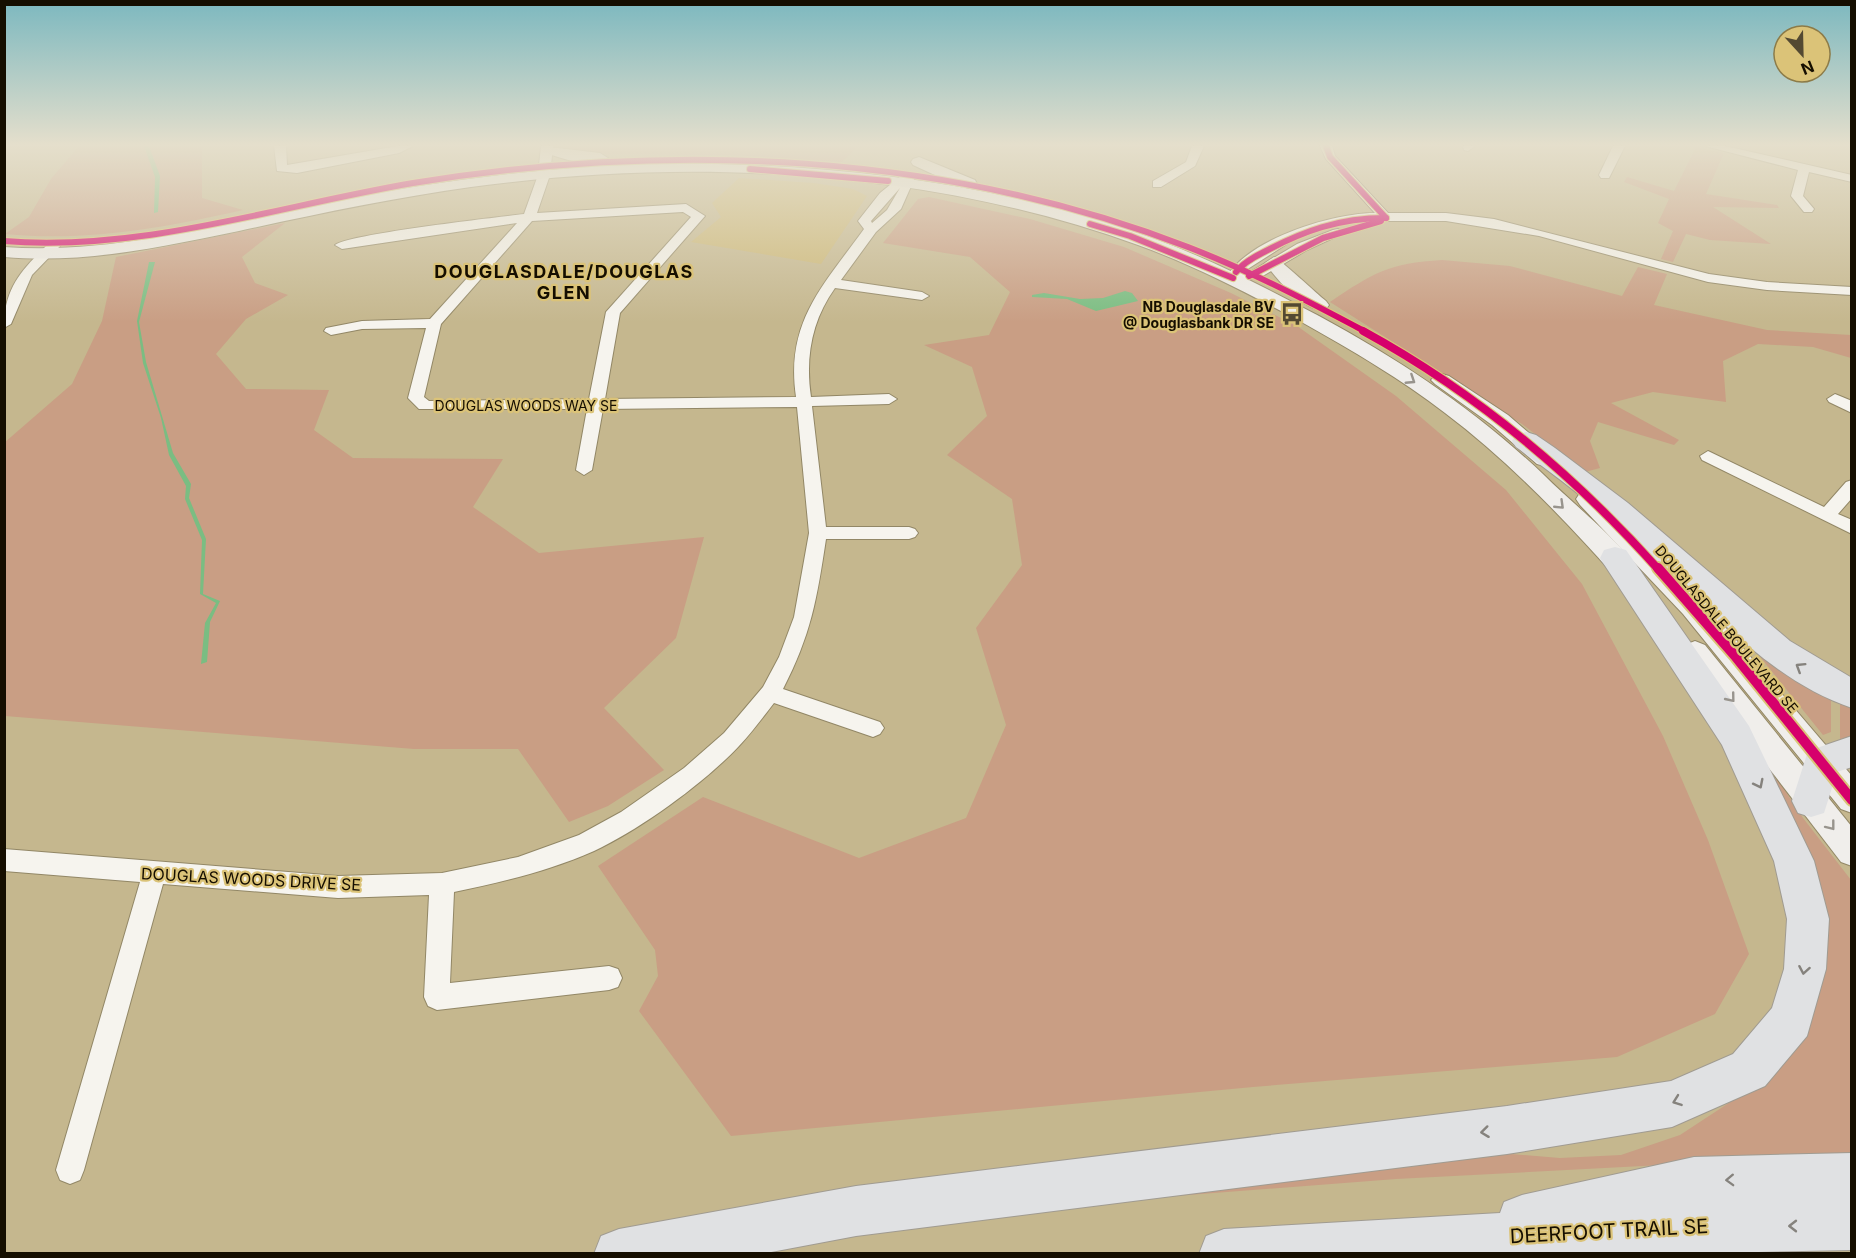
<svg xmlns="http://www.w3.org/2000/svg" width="1856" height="1258" font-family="Inter,sans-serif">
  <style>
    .built { fill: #ccb776 }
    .green { fill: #c99e84 }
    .water { fill: #7abd82 }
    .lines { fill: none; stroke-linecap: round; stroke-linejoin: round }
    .street-casing { stroke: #928766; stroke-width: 2 }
    .secondary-casing { stroke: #928766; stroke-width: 2 }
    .highway-casing { stroke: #a09b91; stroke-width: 2 }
    .street { fill: #f6f4ee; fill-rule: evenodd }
    .secondary { fill: #f0eeeb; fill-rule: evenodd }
    .highway { fill: #e0e1e3; fill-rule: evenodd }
    .cycleway-far2-casing { stroke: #dbc378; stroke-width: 8 }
    .cycleway-far1-casing { stroke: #dbc378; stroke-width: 10 }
    .cycleway-casing { stroke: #dbc378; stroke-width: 14 }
    .cycleway-far2 { stroke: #d6006c; stroke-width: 6 }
    .cycleway-far1 { stroke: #d6006c; stroke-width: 8 }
    .cycleway { stroke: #d6006c; stroke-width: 10 }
    .oneway { stroke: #98948d }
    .oneway2 { stroke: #85827d }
    .labels { text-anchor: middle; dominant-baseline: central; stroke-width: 4.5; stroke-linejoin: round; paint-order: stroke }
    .far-poi-label { font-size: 14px; font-weight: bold; fill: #150e00; stroke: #dbc378; text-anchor: end }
    .far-street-label { font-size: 14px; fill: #150e00; stroke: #dbc378 }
    .street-label { font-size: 16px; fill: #150e00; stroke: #dbc378 }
    .far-district-label { font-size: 18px; font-weight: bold; letter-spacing: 1.5px; fill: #150e00; stroke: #dbc378 }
    .near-street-label { font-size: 20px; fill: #150e00; stroke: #dbc378 }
  </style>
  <rect width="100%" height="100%" fill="#c5b78e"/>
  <path class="built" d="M739 178 814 183 853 189 867 196 821 264 691 242 721 217 712 203Z"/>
  <g class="green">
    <path d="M79 146H202V198L243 210C163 228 87 242 5 234L29 217 51 179Z"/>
    <path d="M563 146H858L842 162 732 155 582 154 568 152Z"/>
    <path d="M1696 147 1724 153 1706 194 1777 205 1779 208 1713 207 1771 244 1710 240 1686 234 1673 262 1661 259 1673 231 1658 223 1669 199 1624 182 1627 177 1674 191Z"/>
    <path d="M929 197 1030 219 1124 247 1231 293 1297 326 1396 396 1506 490 1582 584 1663 736 1708 840 1749 954 1715 1014 1617 1057 1253 1087 731 1136 639 1011 658 976 655 950 598 866 703 797 859 858 966 818 1006 725 976 628 1022 565 1012 499 947 455 987 416 972 367 924 345 989 335 1010 292 970 257 883 243 918 199Z"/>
    <path d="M285 223 242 257 255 283 288 295 246 319 216 354 246 389 329 390 314 430 353 458 503 459 473 507 539 553 704 537 676 638 604 708 664 770 608 806 569 822 518 749H414L5 716 4 443 72 384 102 321 116 257Z"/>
    <path d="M1442 260 1510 266 1622 296 1638 267 1667 274 1654 305 1767 330 1851 335V358L1813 347 1758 344 1723 361 1726 402 1653 392 1611 403 1679 440 1674 445 1598 422 1590 441 1600 468 1585 472 1522 424 1330 302C1373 273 1389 263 1442 260Z"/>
    <path d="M1753 648 1831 697V732L1823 735Z"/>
    <path d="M1840 700 1851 702V737L1840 739Z"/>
    <path d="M1768 779 1778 780 1803 818 1851 880V1155L1396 1179 1162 1197 1486 1152 1560 1158 1621 1155 1680 1135 1773 1074 1810 1020Z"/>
  </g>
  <g class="water">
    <path d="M144 146H149L160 176 158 212 154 213 155 177Z"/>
    <path d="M149 262H155L139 322 146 362 173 453 191 484 189 498 206 539 203 594 220 601 210 622 207 662 201 664 205 623 216 603 200 594 202 540 185 499 186 486 169 455 161 418 143 363 137 321Z"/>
    <path d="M1125 291 1132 293 1138 301 1096 311 1067 299 1032 297V295L1044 293 1080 299 1103 298Z"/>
  </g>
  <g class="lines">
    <g class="street-casing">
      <g id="street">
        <path d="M274 146H286L287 165 398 146H413L399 153 297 173 277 171Z"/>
        <path d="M541 146H553L550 175 537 213 686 204 705 216 620 313 605 399 796 397C785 322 823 286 864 229L858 221 880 193 906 172 916 175 901 209 876 232 841 280 922 292 929 296 922 300 835 288C812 320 805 357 811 397L889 394 897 399 889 404 812 406 826 527H909L915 529 918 533 915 537 909 539H826C817 599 811 635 783 689L880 722 884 728 880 734 873 737 774 703C763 717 752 732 739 746 704 783 641 829 594 851 549 871 502 882 454 892L450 983 609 966 618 969 622 978 618 987 609 990 437 1010 428 1006 424 997 429 895 338 898 163 884 84 1170 80 1180 70 1184 60 1180 56 1170 140 882 4 871V849L338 876 442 873 518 857 579 835 621 812 684 768 724 733 763 687 779 657 794 617 809 533 797 407 603 409 592 470 584 475 576 470 587 409H419L408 398 426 328 362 329 331 335 324 331 326 328 362 321 430 319 517 223 342 249 335 245C347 234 499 217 524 214L538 175ZM900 188 887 210 872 223 871 221ZM683 212 691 217 606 312 589 399 429 401 424 397 441 324 532 221Z"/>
        <path d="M1192 146H1204L1195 166 1161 187H1153V181L1186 162Z"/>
        <path d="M1320 146H1332L1335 156 1388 213H1446L1494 219 1709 274 1767 282 1852 287V295L1767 290 1708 282 1539 236 1446 221H1359L1331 226 1293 240 1243 272 1252 271 1297 244 1333 230 1338 229 1344 233 1307 250 1261 277 1228 281 1226 278C1248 239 1332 213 1375 213L1326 159Z"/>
        <path d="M1463 146H1475L1468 151 1464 150Z"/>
        <path d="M1613 146H1625L1609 178H1601L1599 175Z"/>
        <path d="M1705 146H1725L1852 175V182L1809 172 1803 196 1814 209 1812 212H1804L1791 196 1798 170Z"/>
        <path d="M56 240 62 244 32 275 11 324 4 328C4 286 23 269 51 241Z"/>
        <path d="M1835 394 1852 401V413L1829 402 1827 399Z"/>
        <path d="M1708 451 1824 507 1846 482 1852 480V498L1838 514 1852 520V534L1702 460 1700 456Z"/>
      </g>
    </g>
    <g class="secondary-casing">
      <g id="secondary">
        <path d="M541 146 600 153 608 158C597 171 556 157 541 151Z"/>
        <path d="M919 157 975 180 977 184 975 188H963L913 165 911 162 913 159Z"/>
        <path d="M637 163C812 162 990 178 1156 239 1212 260 1266 288 1319 316 1402 361 1477 411 1545 476 1572 503 1626 546 1644 577L1640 584 1631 586 1622 584C1568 523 1510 462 1445 413 1401 379 1353 351 1305 324 1251 295 1196 266 1138 245 928 169 692 157 471 187 393 198 316 214 239 231 160 247 85 264 4 257V247C114 255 220 223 327 202 430 182 533 169 637 163Z"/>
        <path d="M1274 257C1280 259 1317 294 1326 301L1329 305 1326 309C1306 314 1276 279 1265 263Z"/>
        <path d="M1442 374 1449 376 1508 415 1553 454 1557 459 1553 464 1545 466 1537 464 1492 425 1435 384 1431 380 1435 376Z"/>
        <path d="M1588 491 1596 493 1702 600 1852 776V813L1841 809 1683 614 1580 505 1576 499 1580 493Z"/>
        <path d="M1695 641 1705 645 1852 827V866L1841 862 1685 659 1681 652 1685 645Z"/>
      </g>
    </g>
    <g class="highway-casing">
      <g id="highway">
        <path d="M1526 432 1536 435 1555 448 1628 503 1790 641 1852 678V708C1774 682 1717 616 1659 563 1614 521 1566 483 1516 447L1512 441 1516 435Z"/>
        <path d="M1615 547 1626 550 1749 726 1814 861 1829 919 1826 969 1807 1036 1765 1086 1672 1127 1507 1154 856 1236 760 1254H594L601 1236 619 1229 856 1186 1507 1106 1671 1081 1733 1054 1772 1008 1784 969 1787 919 1774 861 1722 745 1600 558 1604 550Z"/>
        <path d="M1852 736V767L1837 772 1824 813 1811 817 1798 813 1792 801 1808 751Z"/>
        <path d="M1852 1153V1250L1668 1254H1199L1206 1236 1224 1229 1500 1213 1504 1202 1522 1195 1694 1157Z"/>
      </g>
    </g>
    <use href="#street" class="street"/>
    <use href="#secondary" class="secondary"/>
    <use href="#highway" class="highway"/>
    <g class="cycleway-far2-casing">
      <g id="cycleway-far2">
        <path d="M1326 146 1330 157 1386 218"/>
        <path d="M750 169 888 181"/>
        <path d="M1090 224 1130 236 1233 278"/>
        <path d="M4 241C143 252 277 206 413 183 672 141 942 152 1188 247 1250 271 1308 301 1366 332"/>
        <path d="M1236 272C1243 263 1252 258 1262 253 1303 231 1339 218 1386 218"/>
        <path d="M1249 276 1323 238 1381 221"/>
      </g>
    </g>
    <g class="cycleway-far1-casing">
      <path id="cycleway-far1" d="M1363 331C1475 392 1574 475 1659 570"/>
    </g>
    <g class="cycleway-casing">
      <path id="cycleway" d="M1658 568 1736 657 1852 800"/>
    </g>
    <use href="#cycleway-far2" class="cycleway-far2"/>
    <use href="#cycleway-far1" class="cycleway-far1"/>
    <use href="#cycleway" class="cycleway"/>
  </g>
  <defs><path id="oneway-chevron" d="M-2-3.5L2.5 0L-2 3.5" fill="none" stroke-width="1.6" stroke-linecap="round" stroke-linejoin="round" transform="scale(1.5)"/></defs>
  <g class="oneway">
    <use href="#oneway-chevron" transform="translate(1411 380) rotate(33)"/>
    <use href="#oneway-chevron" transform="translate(1560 505) rotate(44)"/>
    <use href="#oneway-chevron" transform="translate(1731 698) rotate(51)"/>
    <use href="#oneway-chevron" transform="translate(1831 826) rotate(52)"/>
  </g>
  <g class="oneway2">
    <use href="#oneway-chevron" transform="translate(1800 667) rotate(-148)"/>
    <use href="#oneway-chevron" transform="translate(1759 784) rotate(63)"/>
    <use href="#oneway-chevron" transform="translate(1804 970) rotate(100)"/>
    <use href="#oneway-chevron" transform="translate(1677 1101) rotate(160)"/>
    <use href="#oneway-chevron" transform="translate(1485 1132) rotate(173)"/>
    <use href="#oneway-chevron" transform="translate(1730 1180) rotate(178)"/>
    <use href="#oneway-chevron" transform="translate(1793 1226) rotate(180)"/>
  </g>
  <linearGradient id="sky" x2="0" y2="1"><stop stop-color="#7cb8bf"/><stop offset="0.45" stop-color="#e5dfcc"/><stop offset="1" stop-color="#e5dfcc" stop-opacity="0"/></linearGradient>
  <rect width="1856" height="322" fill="url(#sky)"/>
  <defs>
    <g id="bus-bare" transform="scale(1.8)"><path d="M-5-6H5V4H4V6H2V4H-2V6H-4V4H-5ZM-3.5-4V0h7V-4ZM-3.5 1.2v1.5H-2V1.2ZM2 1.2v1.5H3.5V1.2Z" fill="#534932" stroke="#dbc378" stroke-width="2.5" paint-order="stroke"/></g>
  </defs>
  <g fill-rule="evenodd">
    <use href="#bus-bare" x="1292" y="314"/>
  </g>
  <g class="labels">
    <g class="far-poi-label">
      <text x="1274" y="306">NB Douglasdale BV<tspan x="1274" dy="16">@ Douglasbank DR SE</tspan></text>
    </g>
    <g class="far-street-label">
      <text x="526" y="405">DOUGLAS WOODS WAY SE</text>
      <text transform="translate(1727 629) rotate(50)">DOUGLASDALE BOULEVARD SE</text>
    </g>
    <g class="street-label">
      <text transform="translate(251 879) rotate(3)">DOUGLAS WOODS DRIVE SE</text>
    </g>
    <g class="far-district-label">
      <text x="564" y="271">DOUGLASDALE/DOUGLAS<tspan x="564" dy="21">GLEN</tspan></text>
    </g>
    <g class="near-street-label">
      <text transform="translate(1609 1231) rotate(-3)">DEERFOOT TRAIL SE</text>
    </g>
  </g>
  <rect width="1856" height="1258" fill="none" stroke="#150e00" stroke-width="12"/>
  <g transform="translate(1802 54) rotate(158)"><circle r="28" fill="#dbc378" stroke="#8c7b48" stroke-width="1.5"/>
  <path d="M0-4.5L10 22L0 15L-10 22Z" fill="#534932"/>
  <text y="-9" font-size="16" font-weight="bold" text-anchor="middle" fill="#150e00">N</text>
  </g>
</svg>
